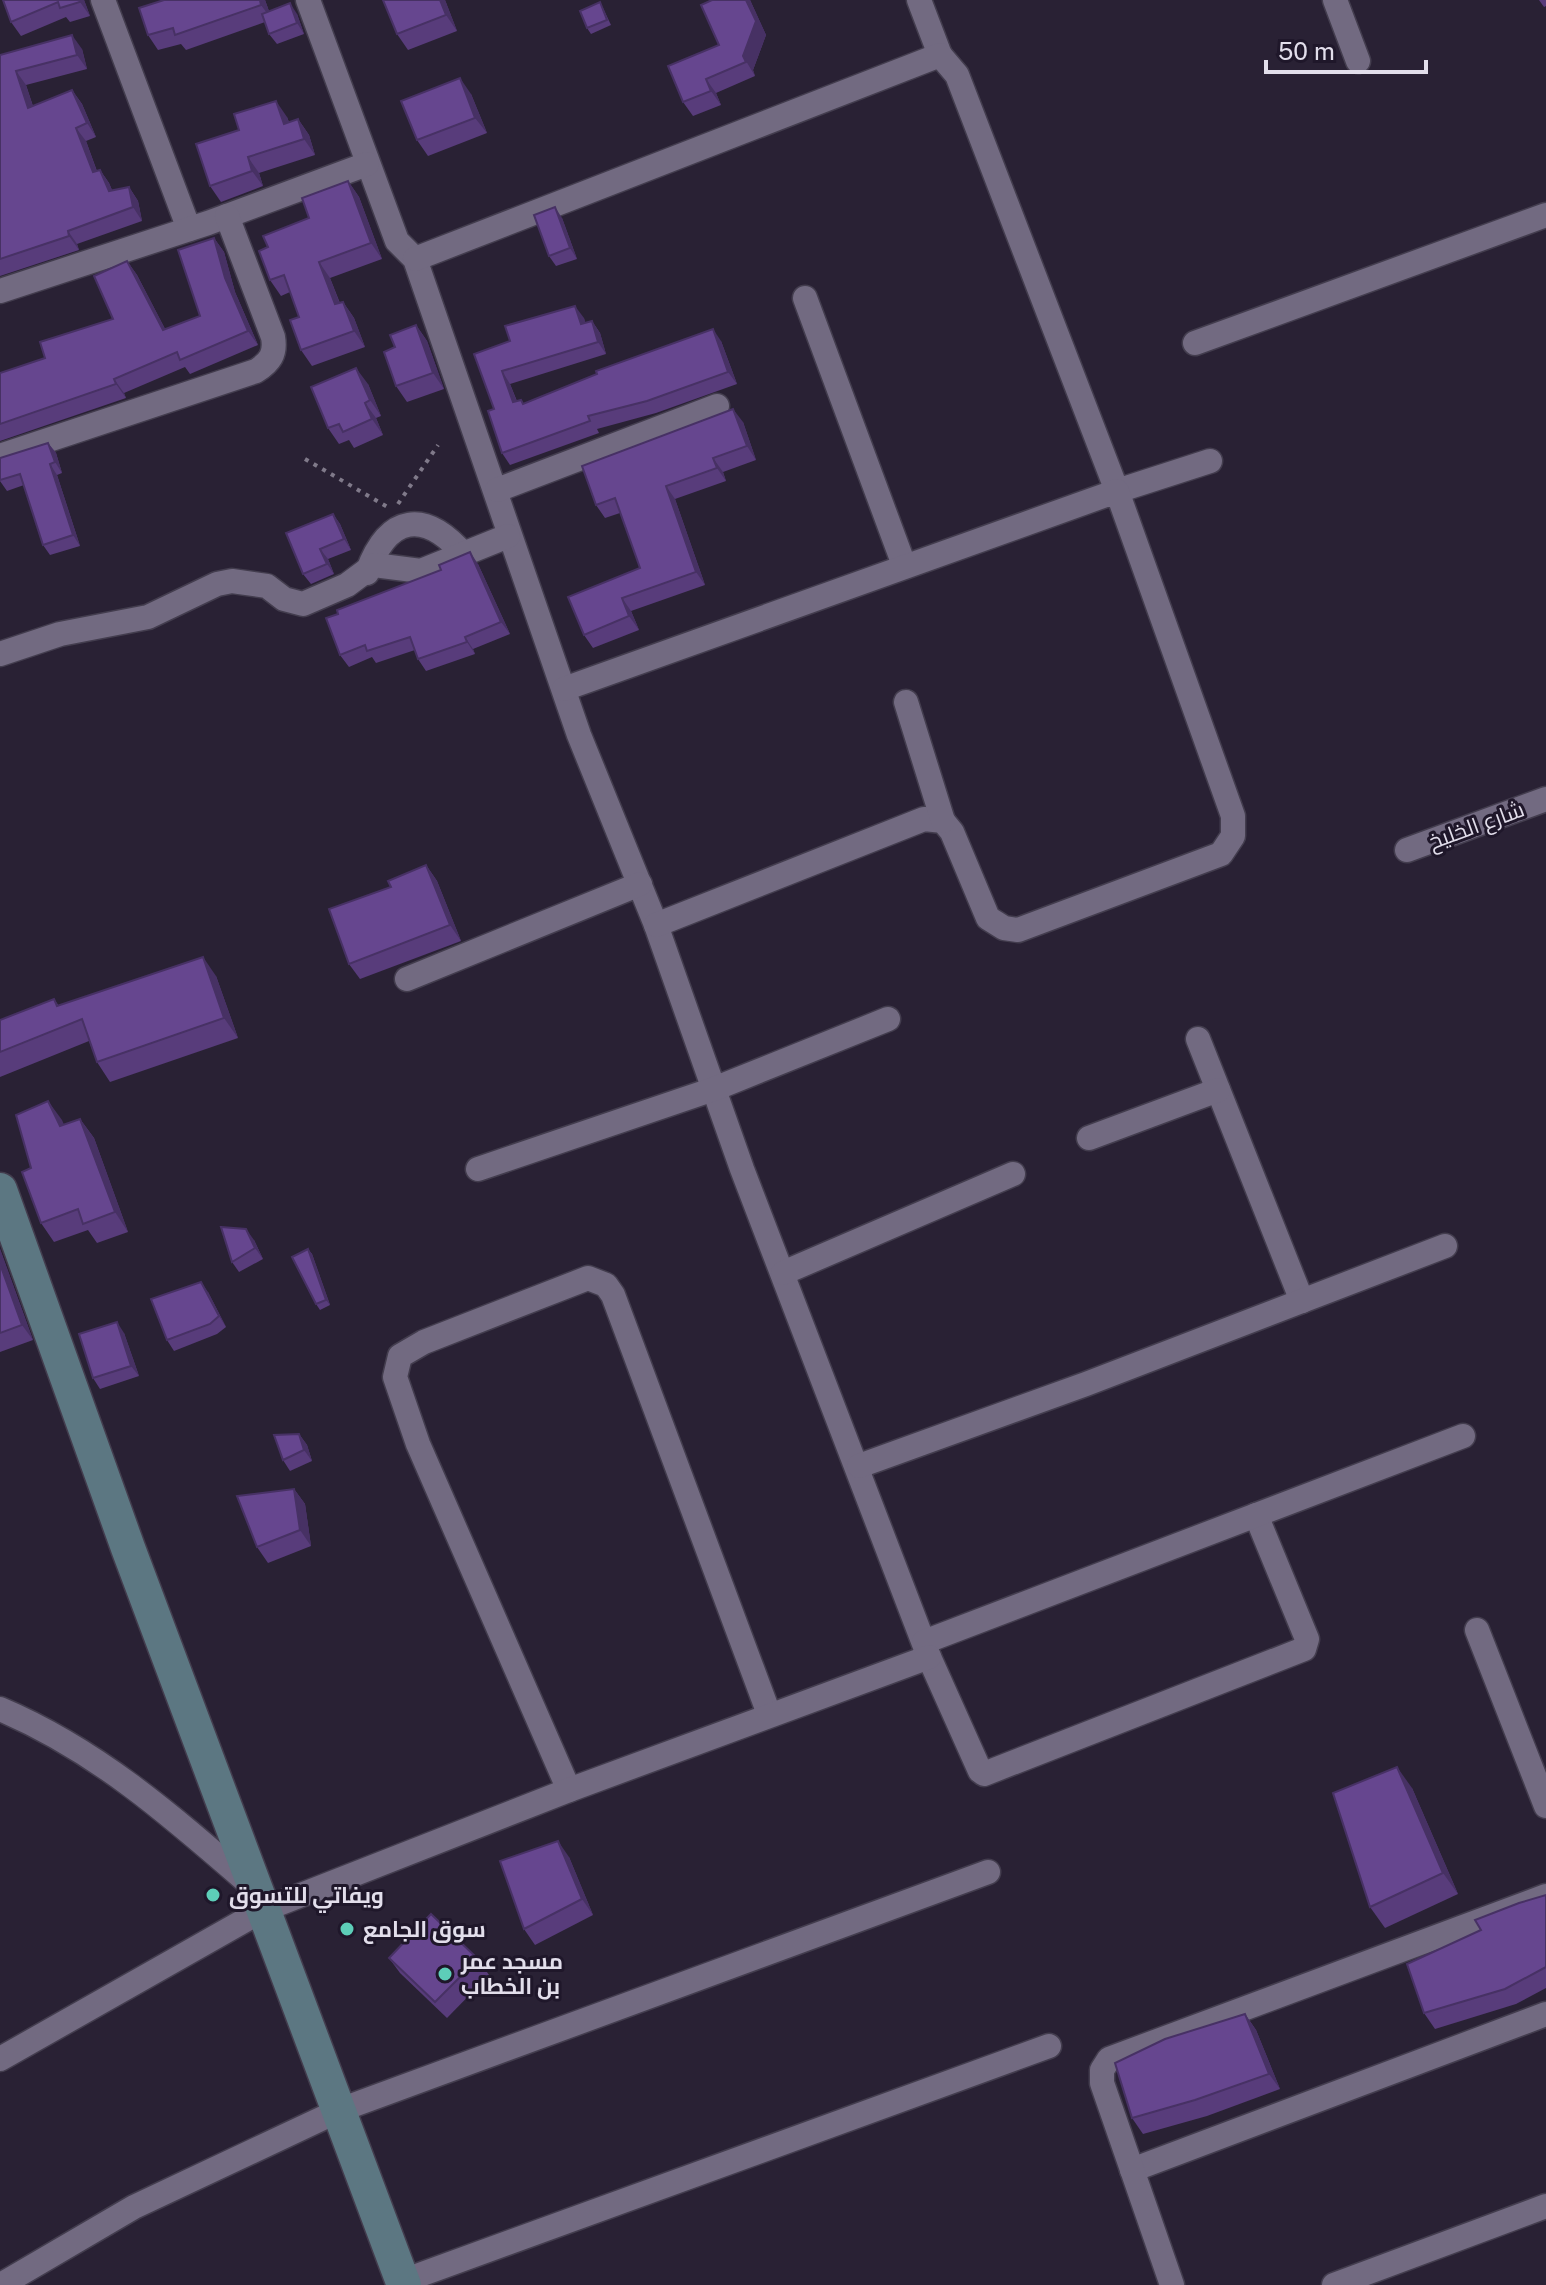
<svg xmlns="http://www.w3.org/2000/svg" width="1546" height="2285" font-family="'Public Sans',Cairo,sans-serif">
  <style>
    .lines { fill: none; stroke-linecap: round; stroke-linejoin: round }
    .street-casing { stroke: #433d4e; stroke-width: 27 }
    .secondary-casing { stroke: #433d4e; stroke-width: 37 }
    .path { stroke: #807a8a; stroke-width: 4; stroke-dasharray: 4 6; stroke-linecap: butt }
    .street { stroke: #726a81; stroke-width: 24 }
    .secondary { stroke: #5c7782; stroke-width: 34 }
    .wall { fill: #583c7b }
    .shaded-wall { fill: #473164 }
    .building { fill: #66468f; stroke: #473164; stroke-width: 2 }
    .poi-dot { fill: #5dceb8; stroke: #1f172a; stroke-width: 3 }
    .labels { text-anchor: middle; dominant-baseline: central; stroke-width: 6; stroke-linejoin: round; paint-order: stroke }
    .street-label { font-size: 22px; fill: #e2deeb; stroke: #1f172a }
    .poi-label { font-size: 22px; font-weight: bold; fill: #e2deeb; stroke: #1f172a; text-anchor: start }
  </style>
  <rect width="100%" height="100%" fill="#292134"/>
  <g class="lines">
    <g class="street-casing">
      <g id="street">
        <path d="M103 0 189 229"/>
        <path d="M308 0 397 241 415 259 579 735 656 925 742 1169 929 1657 980 1771 984 1774 1304 1649 1307 1639 1256 1515"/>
        <path d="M919 0 940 55"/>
        <path d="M1335 0 1358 61"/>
        <path d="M415 259 940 55 957 75 1117 491 1210 461"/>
        <path d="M0 291 208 223 367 164"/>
        <path d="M805 298 904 565"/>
        <path d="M1195 343 1546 215"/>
        <path d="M0 456 256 371C270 362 276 354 273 337L227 216"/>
        <path d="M497 490 717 406"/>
        <path d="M367 573C388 514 425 509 465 556"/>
        <path d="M0 654 60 634 148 617 217 584 232 581 267 586 284 599 303 604 347 585 374 565 421 571 508 536"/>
        <path d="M564 689 1117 491 1233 816V836L1221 854 1018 930 1004 928 988 918 952 832 943 821 924 819 656 925"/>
        <path d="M906 702 943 821"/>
        <path d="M1407 850 1546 799"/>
        <path d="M407 979 640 884"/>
        <path d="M1198 1039 1302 1301"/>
        <path d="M1089 1138 1218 1090"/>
        <path d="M478 1169 714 1089 888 1019"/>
        <path d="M783 1273 1013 1174"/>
        <path d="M859 1466 1086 1384 1445 1246"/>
        <path d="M1477 1630 1546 1806"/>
        <path d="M924 1642 1463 1436"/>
        <path d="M0 1709C97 1750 173 1817 252 1886"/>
        <path d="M569 1790 418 1444 395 1377 400 1356 424 1342 588 1278 606 1285 613 1295 769 1714"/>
        <path d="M0 2059 263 1910 569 1790 929 1657"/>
        <path d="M1132 2170 1546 2014"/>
        <path d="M403 2281 1049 2046"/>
        <path d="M6 2282 134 2207 340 2110 988 1872"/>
        <path d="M1172 2285 1102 2083V2070L1109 2059 1546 1896"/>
        <path d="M1334 2285 1546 2206"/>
      </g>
    </g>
    <g class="secondary-casing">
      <path id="secondary" d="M0 1190 128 1548 404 2285"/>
    </g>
    <g class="path">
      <path d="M305 459 391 509"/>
      <path d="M398 504 438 445"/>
    </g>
    <use href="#street" class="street"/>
    <use href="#secondary" class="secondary"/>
  </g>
  <g class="wall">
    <path d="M3 0H84L90 16 70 22 66 17 21 36 11 22Z"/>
    <path d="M164 0H265L269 11 297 14 304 34 277 44 269 34 265 22 186 50 181 44 158 50 148 35Z"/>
    <path d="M383 0H445L457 31 408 50 397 34Z"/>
    <path d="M712 0H750L766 35 753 70 755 76 716 93 721 105 693 116 683 102 719 45Z"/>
    <path d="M1539 0H1546V6L1544 7Z"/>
    <path d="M603 8 611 25 591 34 587 28Z"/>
    <path d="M82 49 87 69 26 85 33 106 72 90 82 104 96 137 86 141 97 171 100 170 109 183 112 190 129 187 138 201 142 221 77 244 79 250 0 276V55Z"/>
    <path d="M471 94 487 133 428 156 417 140Z"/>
    <path d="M287 117 289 122 298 119 309 135 315 155 259 173 263 186 221 202 210 186Z"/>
    <path d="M348 181 359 197 382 259 330 278 340 303 343 302 354 318 365 347 312 366 301 350 299 317 290 292 281 296 270 280 268 247 309 218Z"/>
    <path d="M562 218 577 259 556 266 549 256Z"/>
    <path d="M214 238 224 252 235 292 258 345 190 374 185 367 124 393 126 398 0 441V373L45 358 113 319 127 261 137 275 165 329 200 316Z"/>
    <path d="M584 318 585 323 592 321 600 333 606 354 510 384 517 401 521 400 524 404 721 341 737 384 656 413 597 429 599 433 510 465 502 453 494 409 474 354Z"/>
    <path d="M416 325 427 341 444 389 407 402 396 386 395 347Z"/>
    <path d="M368 384 381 416 376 418 383 435 354 448 349 440 339 444 328 428Z"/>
    <path d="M743 422 756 460 723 472 726 481 675 499 705 585 631 611 639 630 593 648 584 635 640 568 620 513 605 518 596 505Z"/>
    <path d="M48 443 56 453 62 473 57 475 80 546 50 555 43 545 24 485 7 491 0 481V458Z"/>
    <path d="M333 514 340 524 351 550 328 559 334 574 311 584 303 574Z"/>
    <path d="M478 564 510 634 473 649 475 654 426 671 418 659 415 650 376 663 372 657 349 667 340 655Z"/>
    <path d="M426 865 437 881 461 941 360 979 349 964 391 887Z"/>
    <path d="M216 976 238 1038 110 1082 97 1062 89 1041 0 1077V1020L54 999 59 1006Z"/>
    <path d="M48 1101 64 1125 80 1119 94 1138 128 1232 97 1243 88 1230 54 1242 41 1223 31 1168Z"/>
    <path d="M254 1240 263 1259 239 1272 232 1262Z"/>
    <path d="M0 1249 33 1340 0 1352Z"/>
    <path d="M308 1249 312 1254 330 1305 320 1310 316 1304Z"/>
    <path d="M208 1292 226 1327 217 1334 174 1351 167 1340Z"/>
    <path d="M124 1333 139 1376 100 1389 93 1378Z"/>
    <path d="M299 1434 307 1445 312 1461 290 1471 283 1460Z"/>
    <path d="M294 1489 305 1504 311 1546 268 1563 257 1547Z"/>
    <path d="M1412 1788 1458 1894 1385 1928 1370 1907Z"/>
    <path d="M569 1857 593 1915 535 1945 524 1929Z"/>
    <path d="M1546 1895V1988L1516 2004 1435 2029 1424 2013 1481 1930Z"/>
    <path d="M389 1958 478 1959 489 1975 447 2018 400 1973Z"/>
    <path d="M1245 2014 1256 2030 1280 2089 1207 2116 1143 2134 1132 2118Z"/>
  </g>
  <g class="shaded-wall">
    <path d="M79 0H84L90 16 80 2Z"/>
    <path d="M260 0H265L272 20 261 5Z"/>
    <path d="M440 0H445L457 31 446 15Z"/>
    <path d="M746 0H750L751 2 766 35 753 70 755 76 743 56Z"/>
    <path d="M290 3 297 14 304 34 297 23Z"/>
    <path d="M72 35 82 49 87 69 77 55Z"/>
    <path d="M16 71 26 85 38 122 28 108Z"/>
    <path d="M460 78 471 94 487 133 475 118Z"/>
    <path d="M706 79 716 93 721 105 711 91Z"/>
    <path d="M72 90 82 104 96 137 87 123Z"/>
    <path d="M276 101 287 117 295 140 284 124Z"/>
    <path d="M298 119 309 135 315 155 304 139Z"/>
    <path d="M76 128 86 141 102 186 93 172Z"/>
    <path d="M248 157 259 173 263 186 252 171Z"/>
    <path d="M100 170 109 183 118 205 109 191Z"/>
    <path d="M348 181 359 197 382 259 371 243Z"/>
    <path d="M129 187 138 201 142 221 133 207Z"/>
    <path d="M555 207 562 218 577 259 570 248Z"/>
    <path d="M68 231 77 244 79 250 69 236Z"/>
    <path d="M214 238 224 252 235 292 258 345 248 331 225 278Z"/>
    <path d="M127 261 137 275 173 344 163 330Z"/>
    <path d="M319 262 330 278 346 320 335 304Z"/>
    <path d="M343 302 354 318 365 347 354 331Z"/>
    <path d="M575 306 584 318 589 336 581 324Z"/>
    <path d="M592 321 600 333 606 354 598 342Z"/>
    <path d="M416 325 427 341 444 389 433 373Z"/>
    <path d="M713 329 721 341 737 384 728 372Z"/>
    <path d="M356 368 368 384 381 416 370 400Z"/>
    <path d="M502 371 510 384 522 415 513 402Z"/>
    <path d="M114 379 124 393 126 398 116 384Z"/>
    <path d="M365 403 376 418 383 435 372 419Z"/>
    <path d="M733 409 743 422 756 460 747 446Z"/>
    <path d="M48 443 56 453 62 473 55 462Z"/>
    <path d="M713 458 723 472 726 481 717 468Z"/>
    <path d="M50 464 57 475 80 546 73 535Z"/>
    <path d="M666 486 675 499 705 585 696 572Z"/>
    <path d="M333 514 340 524 351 550 344 539Z"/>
    <path d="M320 549 328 559 334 574 327 564Z"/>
    <path d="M470 552 478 564 510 634 501 622Z"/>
    <path d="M622 598 631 611 639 630 629 616Z"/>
    <path d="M465 637 473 649 475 654 467 642Z"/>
    <path d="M426 865 437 881 461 941 450 925Z"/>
    <path d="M203 957 216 976 238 1038 224 1018Z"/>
    <path d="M48 1101 62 1120 73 1146 60 1126Z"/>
    <path d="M80 1119 94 1138 128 1232 115 1212Z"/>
    <path d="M246 1229 254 1240 263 1259 255 1248Z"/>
    <path d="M0 1249 33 1340 22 1325 0 1264Z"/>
    <path d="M308 1249 312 1254 330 1305 326 1300Z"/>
    <path d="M201 1282 208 1292 226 1327 219 1316Z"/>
    <path d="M117 1322 124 1333 139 1376 131 1366Z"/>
    <path d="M299 1434 307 1445 312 1461 304 1450Z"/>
    <path d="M294 1489 305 1504 311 1546 300 1530Z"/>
    <path d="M1397 1767 1412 1788 1458 1894 1443 1873Z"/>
    <path d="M558 1841 569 1857 593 1915 582 1899Z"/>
    <path d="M1245 2014 1256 2030 1280 2089 1269 2074Z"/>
  </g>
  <g class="building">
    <path d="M3 0H79L80 2 60 8 58 2 11 22Z"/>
    <path d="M164 0H260L261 5 175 35 173 28 148 35 139 8Z"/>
    <path d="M383 0H440L446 15 397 34Z"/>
    <path d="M712 0H746L756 21 743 56 746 62 706 79 711 91 683 102 668 66 719 45 701 5Z"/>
    <path d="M600 2 607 20 587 28 580 11Z"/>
    <path d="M290 3 297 23 269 34 262 14Z"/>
    <path d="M72 35 77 55 16 71 28 108 72 90 87 123 76 128 93 172 100 170 109 191 129 187 133 207 68 231 69 236 0 259V55Z"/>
    <path d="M460 78 475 118 417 140 401 101Z"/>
    <path d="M276 101 284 124 298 119 304 139 248 157 252 171 210 186 196 144 239 130 234 114Z"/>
    <path d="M348 181 371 243 319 262 335 304 343 302 354 331 301 350 290 320 299 317 284 275 270 280 259 251 268 247 263 236 309 218 302 198Z"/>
    <path d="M555 207 570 248 549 256 534 215Z"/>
    <path d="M214 238 225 278 248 331 180 360 177 352 114 379 116 384 0 424V373L45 358 40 342 113 319 94 276 127 261 163 330 200 316 178 250Z"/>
    <path d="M575 306 581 324 592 321 598 342 502 371 513 402 521 400 523 404 597 374 596 371 713 329 728 372 647 401 588 416 590 421 502 453 488 411 494 409 474 354 510 341 505 326Z"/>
    <path d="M416 325 433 373 396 386 384 352 395 347 390 335Z"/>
    <path d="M356 368 370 400 365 403 372 419 343 432 339 424 328 428 311 387Z"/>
    <path d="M733 409 747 446 713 458 717 468 666 486 696 572 622 598 629 616 584 635 568 597 640 568 615 498 596 505 582 466Z"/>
    <path d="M48 443 55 462 50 464 73 535 43 545 20 474 0 480V458Z"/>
    <path d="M333 514 344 539 320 549 327 564 303 574 286 533Z"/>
    <path d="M470 552 501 622 465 637 467 642 418 659 410 637 367 651 365 645 340 655 326 618 338 614 337 610 441 570 439 565Z"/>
    <path d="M426 865 450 925 349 964 329 909 391 887 388 881Z"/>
    <path d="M203 957 224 1018 97 1062 82 1019 0 1052V1020L54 999 57 1006Z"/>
    <path d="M48 1101 60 1126 80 1119 115 1212 83 1224 78 1209 41 1223 22 1172 31 1168 16 1115Z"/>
    <path d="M221 1227 246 1229 255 1248 232 1262Z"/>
    <path d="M308 1249 326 1300 316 1304 292 1257Z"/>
    <path d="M0 1264 22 1325 0 1333Z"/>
    <path d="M201 1282 219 1316 210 1324 167 1340 151 1299Z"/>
    <path d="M117 1322 131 1366 93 1378 79 1334Z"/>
    <path d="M299 1434 304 1450 283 1460 274 1435Z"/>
    <path d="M294 1489 300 1530 257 1547 237 1496Z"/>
    <path d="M1397 1767 1443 1873 1370 1907 1333 1793Z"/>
    <path d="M558 1841 582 1899 524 1929 500 1861Z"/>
    <path d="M1546 1895V1967L1505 1989 1424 2013 1407 1964 1481 1930 1475 1920 1519 1903Z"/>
    <path d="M431 1914 478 1959 435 2002 389 1958Z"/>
    <path d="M1245 2014 1269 2074 1195 2100 1132 2118 1115 2063 1165 2039Z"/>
  </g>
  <g class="poi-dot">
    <circle cx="213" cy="1895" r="8"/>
    <circle cx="347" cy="1929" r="8"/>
    <circle cx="445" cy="1974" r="8"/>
  </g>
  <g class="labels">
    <g class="street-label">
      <text transform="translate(1476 825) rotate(-20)">شارع الخليخ</text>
    </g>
    <g class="poi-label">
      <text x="229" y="1895">ويفاتي للتسوق</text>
      <text x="363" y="1929">سوق الجامع</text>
      <text x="461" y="1961">مسجد عمر<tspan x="461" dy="25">بن الخطاب</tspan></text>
    </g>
  </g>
  <path d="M1266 60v12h160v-12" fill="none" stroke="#e2deeb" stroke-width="4"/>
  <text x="1278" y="60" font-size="24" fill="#e2deeb" stroke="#1f172a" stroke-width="6" paint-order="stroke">50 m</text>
</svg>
